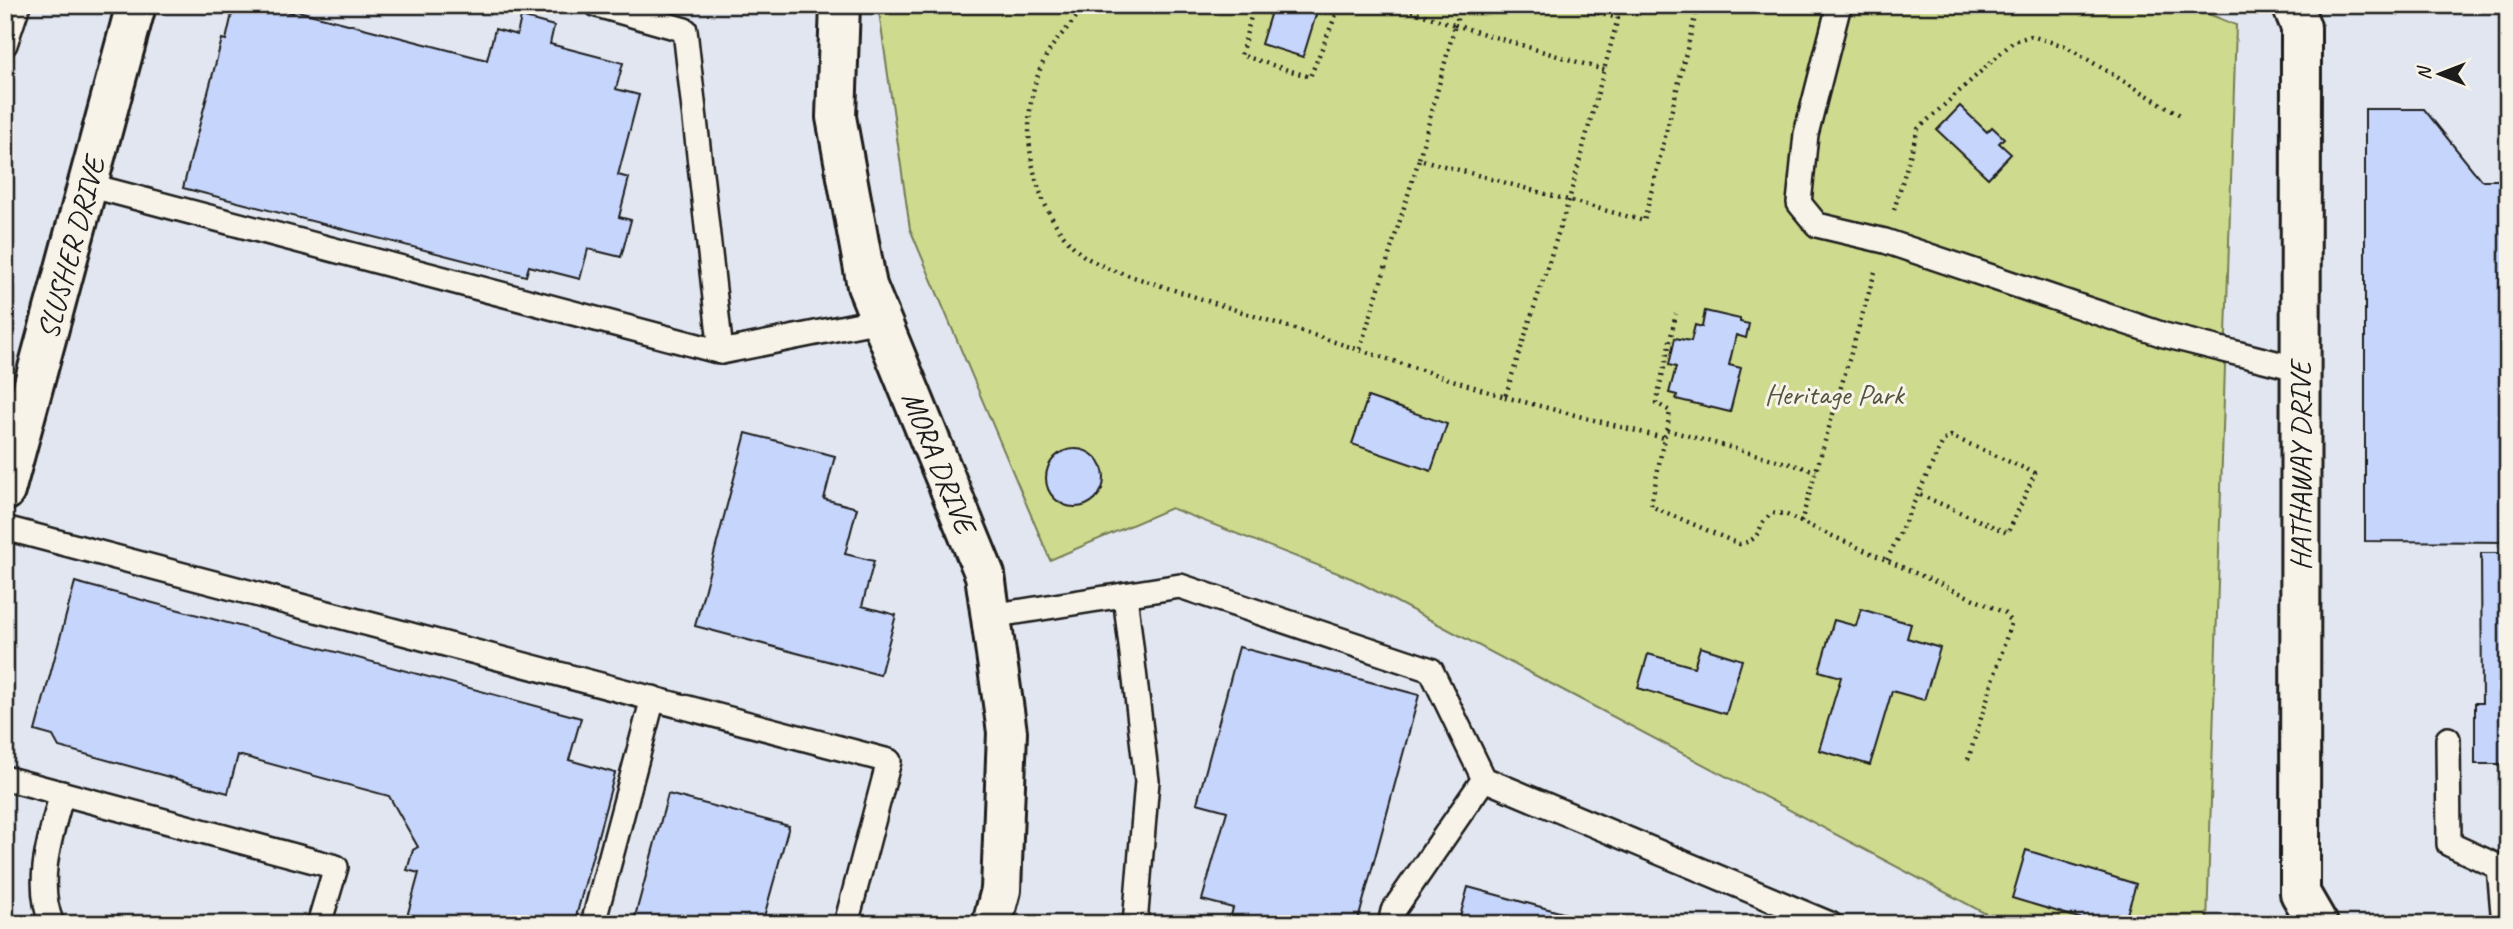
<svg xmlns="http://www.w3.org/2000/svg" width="2513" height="929" font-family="Caveat,sans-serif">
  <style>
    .built { fill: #e1e6f0 }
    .green { fill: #cedb8e; stroke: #757c55; stroke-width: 2 }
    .building { fill: #c5d5fb; stroke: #1c1c1c; stroke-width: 2 }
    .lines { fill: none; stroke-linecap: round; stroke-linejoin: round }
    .lane-casing { stroke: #1c1c1c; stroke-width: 28 }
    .street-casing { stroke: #1c1c1c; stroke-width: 44 }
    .path { stroke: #1c1c1c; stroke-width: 4.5; stroke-dasharray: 2 5; stroke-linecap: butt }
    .lane { stroke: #f7f3e8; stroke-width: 23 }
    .street { stroke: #f7f3e8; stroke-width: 38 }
    .labels { text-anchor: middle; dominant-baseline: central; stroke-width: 6; stroke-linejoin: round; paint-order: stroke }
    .street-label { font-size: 30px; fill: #1c1c1c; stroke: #f7f3e8 }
    .park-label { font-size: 30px; fill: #51553e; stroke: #f7f3e8 }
  </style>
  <rect width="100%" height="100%" fill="#ededec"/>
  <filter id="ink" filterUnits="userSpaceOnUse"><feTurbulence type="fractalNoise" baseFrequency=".0143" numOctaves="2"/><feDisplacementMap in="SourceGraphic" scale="14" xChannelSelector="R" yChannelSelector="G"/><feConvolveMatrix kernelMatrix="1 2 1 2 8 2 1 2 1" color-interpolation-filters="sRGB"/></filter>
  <g filter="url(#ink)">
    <rect class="built" x="5" y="5" width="2503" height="919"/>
    <path class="green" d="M878 5H2186L2236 25 2207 924H2005L1353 579 1171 508 1050 560 910 229Z"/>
    <g class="building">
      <path d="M234 5H263L293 13 294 10 487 60 495 29 517 35 521 17 554 26 550 44 623 63 616 89 639 95 618 175 629 178 619 217 631 220 621 257 588 249 580 279 529 266 526 276 183 188 222 39 226 40Z"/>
      <path d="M1273 5H1319L1303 57 1261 44Z"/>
      <path d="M1960 106 1987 132 1992 127 2004 138 1999 143 2011 154 1988 178 1937 130Z"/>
      <path d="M2365 109H2424L2481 180H2508V542L2365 541Z"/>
      <path d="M1705 311 1740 319V322L1749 324 1746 338 1736 335 1729 365 1741 368 1730 412 1676 399 1677 395 1669 393 1676 367 1669 365 1675 338 1691 341 1695 325 1702 327Z"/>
      <path d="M1368 397 1447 424 1431 471 1352 444Z"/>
      <path d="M746 433 835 456 824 499 857 508 845 554 874 561 862 606 896 615 880 675 695 626Z"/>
      <circle cx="1075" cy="478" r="29"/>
      <path d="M2481 553H2508V764H2475V703H2482Z"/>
      <path d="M75 582 581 718 569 760 615 773 574 924H405L419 873 407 870 413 850 418 847 389 796 238 755 228 793 59 747 53 736 35 731Z"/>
      <path d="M1861 609 1911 624 1907 638 1940 648 1924 700 1892 691 1870 765 1819 750 1841 677 1819 671 1834 620 1856 626Z"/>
      <path d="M1239 647 1419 695 1357 924H1229L1233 908 1202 900 1227 811 1197 803Z"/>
      <path d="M1700 647 1742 660 1726 714 1638 688 1648 654 1694 667Z"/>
      <path d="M668 794 789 826 762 924H633Z"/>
      <path d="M2026 850 2136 884 2124 924H2099L2012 898Z"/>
      <path d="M1468 887 1603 924H1458Z"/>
    </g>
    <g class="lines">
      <g class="lane-casing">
        <g id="lane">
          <path d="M1839 5 1806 134 1799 203 1817 225 1885 241 2164 335 2300 369"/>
          <path d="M5 44 18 5"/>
          <path d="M88 185 721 352 685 30 597 5"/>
          <path d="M721 352 880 320"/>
          <path d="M5 528 889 761 846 924"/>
          <path d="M1125 595 1147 781 1135 924"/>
          <path d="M991 616 1180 586 1431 670 1484 779 1830 924"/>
          <path d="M2448 739 2449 844 2499 867 2504 924"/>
          <path d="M5 778 336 867 319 924"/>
          <path d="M52 924C34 882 51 835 62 793"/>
          <path d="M593 924 653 698"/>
          <path d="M1390 924 1393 911 1484 779"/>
        </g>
      </g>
      <g class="street-casing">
        <g id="street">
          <path d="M840 5 836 117 867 286 985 575 1007 732 1001 890 992 924"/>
          <path d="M2292 5 2301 27 2300 893 2318 924"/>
          <path d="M5 491 136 5"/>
        </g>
      </g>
      <g class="path">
        <path d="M1083 5C1073 26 1058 35 1048 53 1013 113 1028 207 1080 253 1088 260 1100 264 1109 269L1505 397 1569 200 1618 18 1577 8V5"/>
        <path d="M1254 5 1241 55 1310 77 1340 5"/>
        <path d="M1391 5 1455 25 1419 159 1644 221 1698 5"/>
        <path d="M1462 5 1455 25 1604 70"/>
        <path d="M1894 210 1918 129 2014 41 2031 36 2065 46 2182 116"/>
        <path d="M1875 272 1801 522 2005 613 2011 623 1967 763"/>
        <path d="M1360 349 1419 159"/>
        <path d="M1505 397 1664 438"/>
        <path d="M1667 430 1670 411 1656 403 1676 314"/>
        <path d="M1801 522 1785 514 1772 513C1755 526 1764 540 1739 544L1651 506 1664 438 1667 430 1816 471"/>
        <path d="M1887 560 1943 441 1951 436 2035 473 2008 533 1918 494"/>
      </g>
      <use href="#lane" class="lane"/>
      <use href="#street" class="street"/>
    </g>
  </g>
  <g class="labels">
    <g class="street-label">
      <text transform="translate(71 248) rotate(-75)">SLUSHER DRIVE</text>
      <text transform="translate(939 462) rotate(68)">MORA DRIVE</text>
      <text transform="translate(2300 466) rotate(-90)">HATHAWAY DRIVE</text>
    </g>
    <g class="park-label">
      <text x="1834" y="394">Heritage Park</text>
    </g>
  </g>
  <rect width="2513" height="929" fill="none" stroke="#f7f3e8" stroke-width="28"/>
  <rect x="14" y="14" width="2485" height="901" fill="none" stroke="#1c1c1c" stroke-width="2.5" filter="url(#ink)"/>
  <g transform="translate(2440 74) rotate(270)" stroke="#f7f3e8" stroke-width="5" paint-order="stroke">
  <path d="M0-5L12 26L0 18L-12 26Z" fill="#1c1c1c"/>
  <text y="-10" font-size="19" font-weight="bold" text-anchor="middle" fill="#1c1c1c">N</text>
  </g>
</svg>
